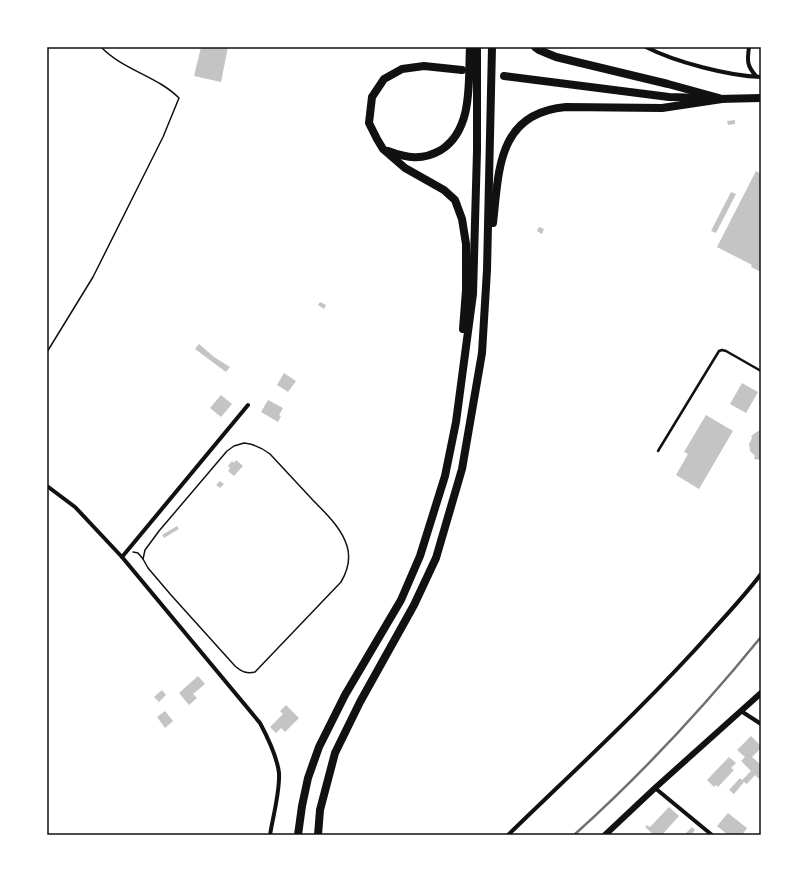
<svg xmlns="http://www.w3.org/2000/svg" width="808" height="882" font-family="Inter,sans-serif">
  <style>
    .building { fill: #c4c4c4 }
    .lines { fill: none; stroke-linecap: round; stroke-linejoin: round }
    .path { stroke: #111; stroke-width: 1.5 }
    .service { stroke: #111; stroke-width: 2.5 }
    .minor { stroke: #111; stroke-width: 4 }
    .tertiary { stroke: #111; stroke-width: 6 }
    .trunk { stroke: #111; stroke-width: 8 }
    .rail { stroke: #707070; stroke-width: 2.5 }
    .neatline { fill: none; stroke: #111; stroke-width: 1.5 }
  </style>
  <rect width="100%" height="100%" fill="#fff"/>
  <g class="building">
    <path d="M201 47H228L221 82 194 76Z"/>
    <path d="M735 120V124L728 125 727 121Z"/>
    <path d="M756 171 761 174V272L751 267 752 265 717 247Z"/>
    <path d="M731 192 736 194 716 233 711 231Z"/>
    <path d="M539 227 544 229 542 234 537 231Z"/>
    <path d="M320 302 326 305 324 309 318 305Z"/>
    <path d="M199 344 214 357 230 367 226 372 195 349Z"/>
    <path d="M284 373 296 381 288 392 277 385Z"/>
    <path d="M742 383 758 392 746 413 730 404Z"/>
    <path d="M221 395 232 404 221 417 210 408Z"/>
    <path d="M268 400 283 408 279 415 281 416 278 422 261 412Z"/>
    <path d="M706 415 733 431 699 489 676 475 688 454 684 452Z"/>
    <path d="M761 429V460L754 459 755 456 750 451 749 444 752 438 751 436Z"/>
    <path d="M236 460 243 466 234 476 228 471 230 468 228 466 232 461 234 463Z"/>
    <path d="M220 481 224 484 220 488 216 485Z"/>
    <path d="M177 526 179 529 164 538 162 535Z"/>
    <path d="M198 676 205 684 193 694 197 698 189 705 179 693Z"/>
    <path d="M162 690 166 695 159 702 154 697Z"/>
    <path d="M286 705 299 718 285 732 281 728 276 733 270 727 283 714 280 711Z"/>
    <path d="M165 711 173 721 165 728 157 717Z"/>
    <path d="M751 736 761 746V748L752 757 761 765V777L759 779 755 775 747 784 744 782 734 794 729 790 740 778 742 780 751 771 741 761 745 757 737 750Z"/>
    <path d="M729 757 736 763 731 768 734 770 718 787 716 785 714 787 707 780Z"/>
    <path d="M669 807 679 816 662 835H654L645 827 647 825 650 827Z"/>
    <path d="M728 813 747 828 742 835H728L717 826Z"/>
    <path d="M692 827 695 830 691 835H684Z"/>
  </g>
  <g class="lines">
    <g class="path">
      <path d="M47 352 93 277 163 137 179 98C157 76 123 70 101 47"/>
      <path d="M244 443C254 444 261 447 270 454 283 468 296 482 310 497 323 511 341 526 347 546 351 559 348 570 341 582L255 672C247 674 242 672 235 666L171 595 148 568 143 559 145 550 159 531 227 451 234 446Z"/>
      <path d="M133 552 138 553 143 559"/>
    </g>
    <path class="service" d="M658 451 719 351 722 350 726 351 761 371"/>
    <g class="minor">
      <path d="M646 47C675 62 729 76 761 77"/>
      <path d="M749 47C747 61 747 66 756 76"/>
      <path d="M47 486 75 507 122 557 260 723C268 738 277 756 279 773 280 792 273 816 270 835"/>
      <path d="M122 557 248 405"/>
      <path d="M741 711 761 724"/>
      <path d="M655 788 712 835"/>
      <path d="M508 835C577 768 648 703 712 631 729 612 746 594 761 574"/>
    </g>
    <path class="tertiary" d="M605 835 655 788 761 693"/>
    <g class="trunk">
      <path d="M535 47 539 50 556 57 668 84 719 98"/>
      <path d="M462 70 424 66 402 69 384 79 372 97 369 123 377 139 383 149 405 168 444 190 455 200 462 219 466 244V290L463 329"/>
      <path d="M504 76 669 97 703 98"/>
      <path d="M717 99 761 98"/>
      <path d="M388 151C407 158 422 161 441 150 474 129 468 80 470 47"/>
      <path d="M493 223C499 171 497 113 566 107L662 108 722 99"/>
      <path d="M298 835 302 806 308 778 319 747 345 695 401 600 420 556 445 476 456 422 473 294 477 151V47"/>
      <path d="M318 835 320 810 335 753 360 702 414 605 436 558 462 469 482 353 487 270 492 47"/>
    </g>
    <path class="rail" d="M574 835C642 774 704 707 761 637"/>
  </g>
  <rect width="808" height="882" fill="none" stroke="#ffffff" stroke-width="96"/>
  <rect x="48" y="48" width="712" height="786" class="neatline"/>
</svg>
